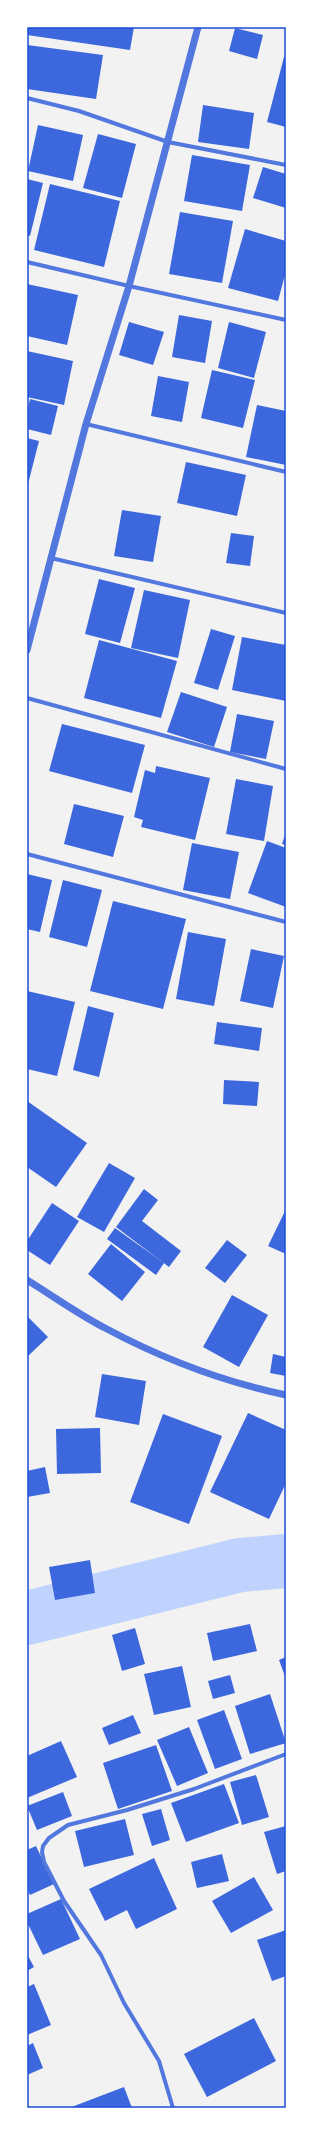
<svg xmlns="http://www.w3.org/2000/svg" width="313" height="2135" font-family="Lato,sans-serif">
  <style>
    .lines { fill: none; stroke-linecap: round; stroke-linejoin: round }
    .river { stroke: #bfd3fe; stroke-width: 54 }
    .building { fill: #3d67dc }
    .minor { stroke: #5277de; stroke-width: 4 }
    .tertiary { stroke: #5277de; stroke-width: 7 }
    .neatline { fill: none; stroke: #1d4ed8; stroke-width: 1.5 }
  </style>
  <rect width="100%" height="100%" fill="#f2f2f2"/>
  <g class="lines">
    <path class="river" d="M27 1618 240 1565 286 1561"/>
  </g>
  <g class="building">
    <path d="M27 27H134L130 50 27 35Z"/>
    <path d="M235 28 263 35 257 59 229 51Z"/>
    <path d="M27 45 103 55 96 99 27 89Z"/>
    <path d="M284 57H286V127L267 122Z"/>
    <path d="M203 105 254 113 249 149 198 142Z"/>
    <path d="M38 125 83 135 73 181 28 171Z"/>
    <path d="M98 134 136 144 122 198 83 188Z"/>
    <path d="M192 155 250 165 242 211 184 201Z"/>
    <path d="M263 167 286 174V208L253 198Z"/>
    <path d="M27 179 43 183 30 236 27 235Z"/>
    <path d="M50 184 120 201 104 267 34 250Z"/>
    <path d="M180 212 233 221 222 283 169 274Z"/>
    <path d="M245 229 286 241V271L278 301 228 288Z"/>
    <path d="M27 284 78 295 67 345 27 336Z"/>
    <path d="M179 315 212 321 205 363 172 357Z"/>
    <path d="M129 322 164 332 153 365 119 355Z"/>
    <path d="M229 322 266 332 254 378 218 368Z"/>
    <path d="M27 351 73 361 64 405 27 397Z"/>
    <path d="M212 370 255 380 243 428 201 418Z"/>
    <path d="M158 376 189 382 182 422 151 416Z"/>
    <path d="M30 399 58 406 51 435 27 429V412Z"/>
    <path d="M257 405 286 411V465L246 457Z"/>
    <path d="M27 438 39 441 28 484H27Z"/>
    <path d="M186 462 246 475 237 516 177 503Z"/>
    <path d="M122 510 161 516 153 562 114 556Z"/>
    <path d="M231 533 254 536 250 566 226 563Z"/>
    <path d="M99 579 135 588 120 643 85 634Z"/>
    <path d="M144 590 190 600 178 658 131 648Z"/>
    <path d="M211 629 235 636 218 690 194 683Z"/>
    <path d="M242 637 286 645V701L232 690Z"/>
    <path d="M99 640 177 661 161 718 84 698Z"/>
    <path d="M181 692 227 707 214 747 167 732Z"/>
    <path d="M237 714 274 721 266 759 230 752Z"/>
    <path d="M62 724 145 745 132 793 49 771Z"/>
    <path d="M156 766 210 778 195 840 141 827 143 820 134 817 145 770 155 773Z"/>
    <path d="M236 779 273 786 264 841 226 834Z"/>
    <path d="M74 804 124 816 113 857 64 844Z"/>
    <path d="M286 832V845L282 844Z"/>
    <path d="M267 841 286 848V907L248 893Z"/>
    <path d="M192 843 239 852 230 899 183 890Z"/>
    <path d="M27 874 52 880 40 932 27 929Z"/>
    <path d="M63 880 102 890 87 947 49 937Z"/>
    <path d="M113 901 186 919 163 1009 90 991Z"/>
    <path d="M188 932 226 939 214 1006 176 999Z"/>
    <path d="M251 949 284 956 273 1008 240 1001Z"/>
    <path d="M27 991 75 1002 57 1076 27 1069Z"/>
    <path d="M88 1006 114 1013 99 1077 73 1070Z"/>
    <path d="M217 1022 262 1028 259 1051 214 1044Z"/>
    <path d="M224 1080 259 1082 257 1106 223 1104Z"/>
    <path d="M27 1101 87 1143 56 1187 27 1167Z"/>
    <path d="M109 1163 135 1178 104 1232 77 1217Z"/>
    <path d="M144 1189 158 1200 142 1221 181 1251 169 1267 116 1227Z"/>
    <path d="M52 1203 79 1221 50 1265 27 1250V1241Z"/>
    <path d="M286 1209V1254L268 1246Z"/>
    <path d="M115 1228 164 1263 156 1275 107 1239Z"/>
    <path d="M227 1240 247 1255 225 1283 205 1268Z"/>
    <path d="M111 1244 145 1272 122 1301 88 1274Z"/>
    <path d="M232 1295 268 1315 239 1367 203 1347Z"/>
    <path d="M27 1316 48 1337 27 1357Z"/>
    <path d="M273 1354 286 1357V1376L270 1373Z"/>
    <path d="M102 1374 146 1381 139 1425 95 1417Z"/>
    <path d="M248 1413 286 1430V1483L269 1519 210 1492Z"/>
    <path d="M163 1414 222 1436 189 1524 130 1502Z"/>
    <path d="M100 1428 101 1473 57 1474 56 1429Z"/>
    <path d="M45 1467 50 1493 27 1497V1471Z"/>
    <path d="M90 1560 95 1593 55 1600 49 1567Z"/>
    <path d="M250 1624 257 1651 213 1661 207 1633Z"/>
    <path d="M135 1628 145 1664 122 1671 112 1635Z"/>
    <path d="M286 1657V1679L279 1660Z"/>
    <path d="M182 1666 191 1707 154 1715 144 1674Z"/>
    <path d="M230 1675 235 1693 213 1699 208 1681Z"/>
    <path d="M270 1694 286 1743 250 1754 235 1706Z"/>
    <path d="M224 1710 242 1759 215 1769 197 1720Z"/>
    <path d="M133 1715 141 1733 109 1745 102 1728Z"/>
    <path d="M189 1727 208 1773 177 1786 157 1740Z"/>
    <path d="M61 1741 77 1777 27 1798V1756Z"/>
    <path d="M156 1745 172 1791 118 1809 103 1763Z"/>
    <path d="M256 1775 269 1817 242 1825 230 1782Z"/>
    <path d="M224 1784 239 1823 186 1842 171 1803Z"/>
    <path d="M63 1792 72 1816 37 1830 27 1806Z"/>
    <path d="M161 1809 170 1840 152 1846 142 1814Z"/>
    <path d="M125 1819 134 1855 84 1867 75 1831Z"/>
    <path d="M286 1826V1871L277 1874 264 1832Z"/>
    <path d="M36 1846 54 1884 30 1895 27 1889V1850Z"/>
    <path d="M222 1854 229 1881 197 1888 191 1862Z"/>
    <path d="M154 1858 177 1909 136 1929 127 1910 105 1921 89 1889Z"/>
    <path d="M254 1877 273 1910 231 1933 212 1901Z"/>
    <path d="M61 1899 80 1939 43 1955 27 1922V1914Z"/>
    <path d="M286 1930V1976L272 1981 257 1940Z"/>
    <path d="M27 1954 34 1967 27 1971Z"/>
    <path d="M34 1984 51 2025 27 2035V1987Z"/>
    <path d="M254 2018 276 2061 207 2097 184 2054Z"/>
    <path d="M33 2043 43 2068 27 2075V2046Z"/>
    <path d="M124 2087 132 2108H69Z"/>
  </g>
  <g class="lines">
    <g class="minor">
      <path d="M27 98 79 111 168 142 286 165"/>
      <path d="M27 262 129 286 286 320"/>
      <path d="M86 424 286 472"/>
      <path d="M51 558 286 613"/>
      <path d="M27 698 286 769"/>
      <path d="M27 854 286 922"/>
      <path d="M173 2108 159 2061 124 2003 101 1955 64 1901 44 1862 42 1852 43 1846 49 1838 68 1825 127 1810 194 1789 286 1754"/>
    </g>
    <g class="tertiary">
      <path d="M27 650 86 424 129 286 198 27"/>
      <path d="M27 1280C53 1296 78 1314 105 1328 161 1358 224 1382 286 1395"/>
    </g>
  </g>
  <rect width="313" height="2135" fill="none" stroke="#ffffff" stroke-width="56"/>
  <rect x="28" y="28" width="257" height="2079" class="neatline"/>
</svg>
